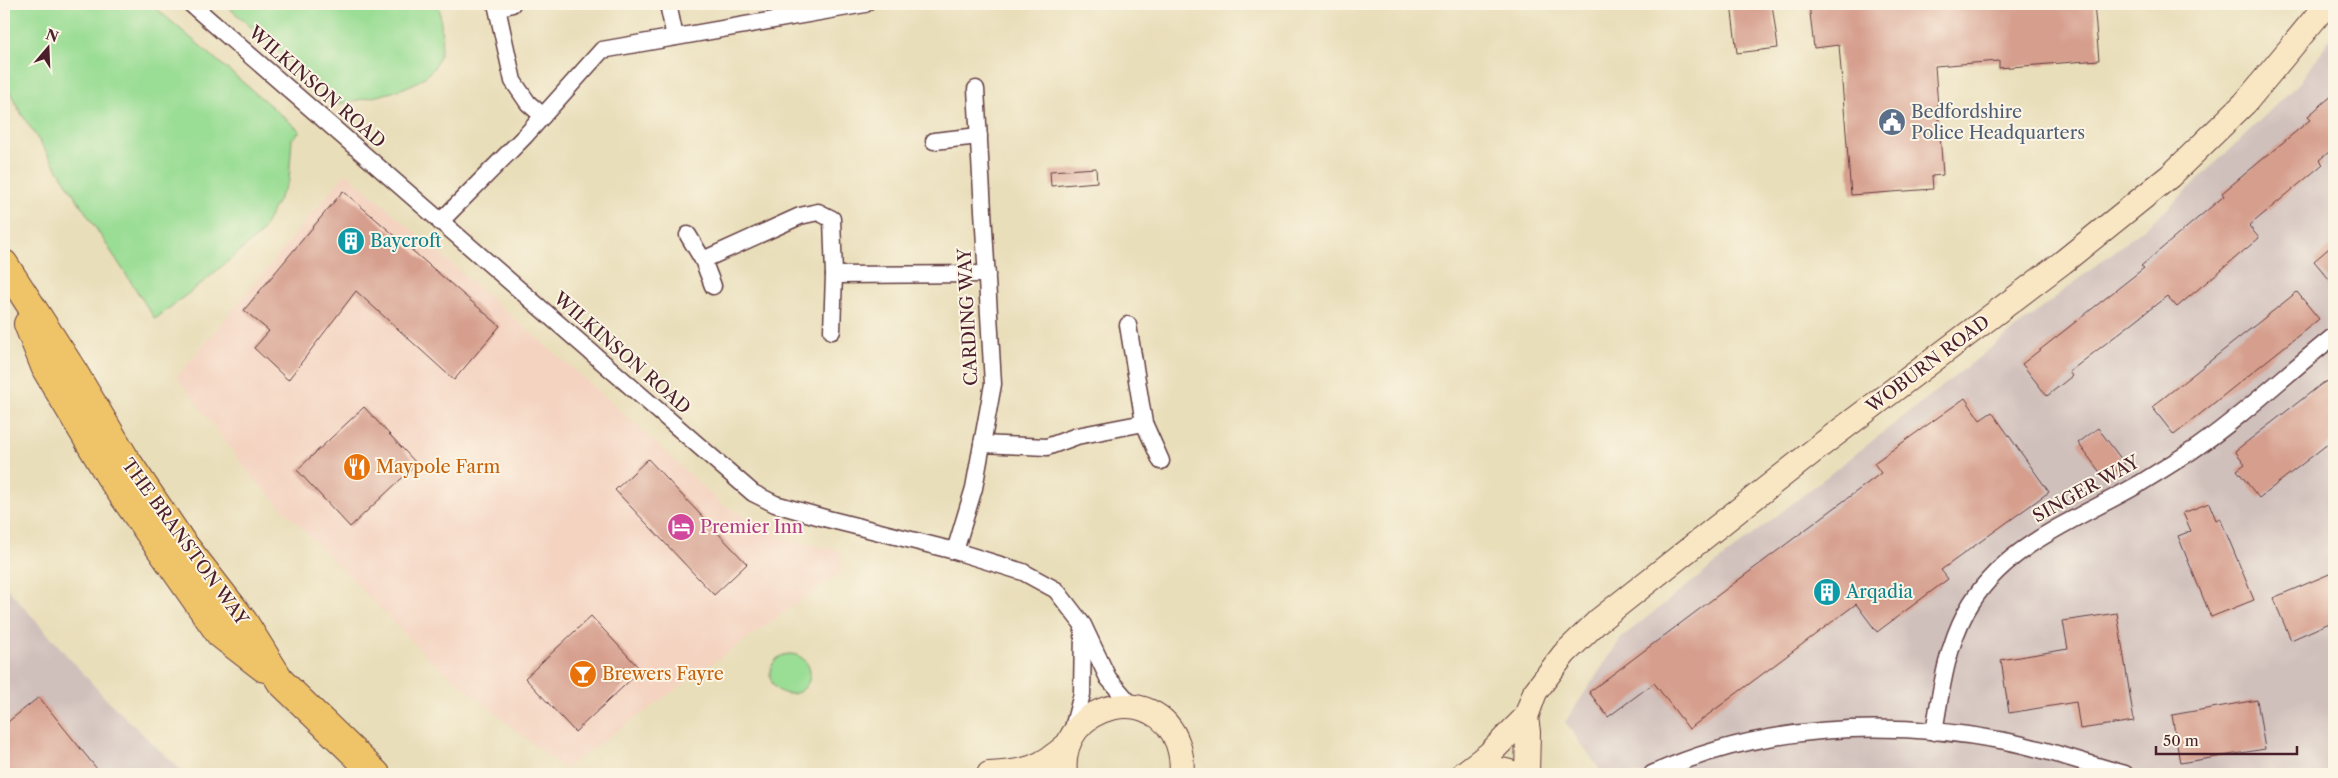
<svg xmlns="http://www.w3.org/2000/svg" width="2338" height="778" font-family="'Libre Caslon Text',serif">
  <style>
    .built { fill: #f4d3c1 }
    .industrial { fill: #d0c0bc }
    .green { fill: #9add94; stroke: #727e60 }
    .building { fill: #d69e8d }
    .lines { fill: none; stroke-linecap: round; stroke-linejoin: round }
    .minor-casing { stroke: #623c40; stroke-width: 19 }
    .secondary-casing { stroke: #623c40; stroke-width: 26 }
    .trunk-casing { stroke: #623c40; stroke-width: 30 }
    .minor { stroke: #fff; stroke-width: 16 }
    .secondary { stroke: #f9e7c3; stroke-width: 24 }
    .trunk { stroke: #efc469; stroke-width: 28 }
    .labels { text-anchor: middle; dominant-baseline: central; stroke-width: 4; stroke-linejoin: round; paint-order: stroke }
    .street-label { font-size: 18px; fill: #4a1f2b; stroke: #fcf5e5 }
    .service-label { font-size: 18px; fill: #4e5e75; stroke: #fcf5e5; text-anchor: start }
    .culture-label { font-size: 18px; fill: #0d838f; stroke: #fcf5e5; text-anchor: start }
    .food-label { font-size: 18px; fill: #c56008; stroke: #fcf5e5; text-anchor: start }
    .hotel-label { font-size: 18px; fill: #b23c85; stroke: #fcf5e5; text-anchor: start }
  </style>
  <rect width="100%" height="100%" fill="#fcf5e5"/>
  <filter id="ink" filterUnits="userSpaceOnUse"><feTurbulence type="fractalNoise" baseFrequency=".02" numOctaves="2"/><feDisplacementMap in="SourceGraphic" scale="10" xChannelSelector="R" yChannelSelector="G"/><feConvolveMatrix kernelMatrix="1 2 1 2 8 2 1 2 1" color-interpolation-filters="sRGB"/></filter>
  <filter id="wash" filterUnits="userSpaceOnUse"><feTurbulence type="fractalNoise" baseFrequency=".0096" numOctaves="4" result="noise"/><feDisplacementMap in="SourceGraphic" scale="20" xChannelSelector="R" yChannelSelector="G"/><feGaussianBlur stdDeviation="1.12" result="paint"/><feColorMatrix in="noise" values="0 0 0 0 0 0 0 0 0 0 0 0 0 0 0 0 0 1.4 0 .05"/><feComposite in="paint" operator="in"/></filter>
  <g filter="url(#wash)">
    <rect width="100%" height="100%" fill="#e9deba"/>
    <path class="built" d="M346 173 612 403 723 505 788 540 841 551 842 571 564 769 429 659 252 477 177 377Z"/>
    <g class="industrial">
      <path d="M2334 33V774H1603L1565 722 1622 637 2162 214 2299 83Z"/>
      <path d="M4 585 106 699 185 774H4Z"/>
    </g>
    <g class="green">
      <path d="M4 4H151L300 131 292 139 289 180 260 234 202 283 155 319 19 110 4 80Z"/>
      <path d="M233 4H439C440 18 443 36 441 50 436 91 371 96 339 104L228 7Z"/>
      <circle cx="790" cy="674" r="20"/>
    </g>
    <g id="blocks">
      <g class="building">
        <path d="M1731 4H1772L1778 48 1737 53Z"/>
        <path d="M1809 4H2094L2099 60 1999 68V61L1935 66 1943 175 1932 176 1933 189 1851 195 1839 45 1814 48Z"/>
        <path d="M2334 94V148L2319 160 2323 164 2249 226 2259 238 2177 307 2167 296 2069 372 2072 376 2047 396 2022 364 2144 268 2141 266 2224 196 2222 193 2311 119 2308 116Z"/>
        <path d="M1096 168 1097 182 1051 186 1050 171Z"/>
        <path d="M343 191 500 326 454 380 356 291 288 380 254 348 269 331 244 310Z"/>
        <path d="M2334 244V285L2314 261Z"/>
        <path d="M2297 292 2319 319 2174 435 2152 407Z"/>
        <path d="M2334 379V439L2259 498 2237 470 2245 464 2235 451 2323 383Z"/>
        <path d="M1965 398 1980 420 1992 412 2049 492 1941 570 1948 579 1877 632 1856 604 1689 729 1654 683 1608 717 1589 692 1881 473 1874 463Z"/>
        <path d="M364 407 417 464 350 527 297 470Z"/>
        <path d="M2098 428 2125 464 2105 479 2078 443Z"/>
        <path d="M648 459 747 564 714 595 615 490Z"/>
        <path d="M2209 503 2216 520 2220 518 2254 600 2211 617 2178 536 2191 531 2183 513Z"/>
        <path d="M2334 572V621L2291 640 2273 598Z"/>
        <path d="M2117 613 2134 721 2080 729 2076 702 2009 713 2001 660 2068 649 2063 621Z"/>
        <path d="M591 616 641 670 575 732 525 678Z"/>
        <path d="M39 697 101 774H4V725Z"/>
        <path d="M2257 700 2265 749 2180 763 2172 715Z"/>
      </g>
    </g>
  </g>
  <g filter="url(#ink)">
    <use href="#blocks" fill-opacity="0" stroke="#623c40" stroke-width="1"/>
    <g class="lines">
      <g class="minor-casing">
        <g id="minor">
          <path d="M191 4 753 493 775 504 828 519 955 551 1023 572 1056 590 1083 625 1108 678 1133 707"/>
          <path d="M512 4 497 8 513 81 528 103 543 116"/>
          <path d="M668 4 675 37"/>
          <path d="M934 141 979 136"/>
          <path d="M440 222 525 136 602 50 865 4"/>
          <path d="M688 235 703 260 800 216 818 212 832 219 834 275 987 274"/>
          <path d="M703 260 713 286"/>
          <path d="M832 331 834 275"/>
          <path d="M1144 423 1161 461"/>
          <path d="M982 444 1047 447 1077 436 1144 423 1128 325"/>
          <path d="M955 551 974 488 993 384 976 89"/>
          <path d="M1072 732 1082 694 1083 630"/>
          <path d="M1934 732C1941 691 1946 649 1966 612 2002 545 2077 520 2139 484 2157 473 2176 461 2193 450 2243 416 2287 373 2334 336"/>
          <path d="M1652 774C1762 724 1887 719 2005 741 2045 749 2085 763 2125 774"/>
        </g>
      </g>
      <g class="secondary-casing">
        <g id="secondary">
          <path d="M1526 717 1528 732 1527 774"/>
          <path d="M1464 773 1489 754 1526 717 1535 692 1564 654 1598 621 1825 442 2063 262 2170 176 2245 103 2327 4"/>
          <path d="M1466 773C1485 767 1498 768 1516 774"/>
          <path d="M989 774C1026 772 1040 769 1068 744"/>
          <path d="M1065 774C1057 702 1156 680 1178 744 1181 754 1183 764 1181 774"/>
        </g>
      </g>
      <g class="trunk-casing">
        <g id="trunk">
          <path d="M4 264 71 368 124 457 180 540 243 621 281 682 376 774"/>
          <path d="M28 324 46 369 111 478 220 634 264 668"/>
        </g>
      </g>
      <use href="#minor" class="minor"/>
      <use href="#secondary" class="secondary"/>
      <use href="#trunk" class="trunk"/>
    </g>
  </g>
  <defs>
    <g id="civic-disc" transform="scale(1.4375)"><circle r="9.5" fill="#5c6f8a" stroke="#fcf5e5"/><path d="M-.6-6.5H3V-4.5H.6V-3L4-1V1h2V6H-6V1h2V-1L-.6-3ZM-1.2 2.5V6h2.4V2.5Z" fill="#fff"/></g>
    <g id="building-disc" transform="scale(1.4375)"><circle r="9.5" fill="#0f9aa8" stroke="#fcf5e5"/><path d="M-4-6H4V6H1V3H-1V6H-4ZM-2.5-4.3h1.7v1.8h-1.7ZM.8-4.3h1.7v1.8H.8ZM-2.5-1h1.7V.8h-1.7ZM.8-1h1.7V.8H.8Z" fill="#fff"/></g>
    <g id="restaurant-disc" transform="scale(1.4375)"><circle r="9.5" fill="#e8710a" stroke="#fcf5e5"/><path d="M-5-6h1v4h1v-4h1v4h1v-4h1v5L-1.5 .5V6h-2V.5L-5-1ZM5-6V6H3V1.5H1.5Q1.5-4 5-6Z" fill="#fff"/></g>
    <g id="hotel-disc" transform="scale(1.4375)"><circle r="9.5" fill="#d1479c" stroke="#fcf5e5"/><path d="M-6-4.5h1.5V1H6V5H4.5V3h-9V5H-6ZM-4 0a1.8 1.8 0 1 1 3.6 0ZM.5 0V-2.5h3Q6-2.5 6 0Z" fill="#fff"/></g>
    <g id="bar-disc" transform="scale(1.4375)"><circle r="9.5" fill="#e8710a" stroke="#fcf5e5"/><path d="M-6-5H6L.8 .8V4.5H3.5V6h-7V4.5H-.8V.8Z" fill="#fff"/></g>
  </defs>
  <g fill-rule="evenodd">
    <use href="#civic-disc" x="1892" y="122"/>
    <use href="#building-disc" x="351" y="241"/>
    <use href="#restaurant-disc" x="357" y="467"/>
    <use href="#hotel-disc" x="681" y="527"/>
    <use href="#building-disc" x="1827" y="592"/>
    <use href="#bar-disc" x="583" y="674"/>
  </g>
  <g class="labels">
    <g class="street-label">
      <text transform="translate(317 87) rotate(41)">WILKINSON ROAD</text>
      <text transform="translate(968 317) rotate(-93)">CARDING WAY</text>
      <text transform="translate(622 353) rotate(41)">WILKINSON ROAD</text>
      <text transform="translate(1928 364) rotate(-37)">WOBURN ROAD</text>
      <text transform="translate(2086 489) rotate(-29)">SINGER WAY</text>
      <text transform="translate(185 542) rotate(54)">THE BRANSTON WAY</text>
    </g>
    <g class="service-label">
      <text x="1911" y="112">Bedfordshire<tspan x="1911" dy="21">Police Headquarters</tspan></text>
    </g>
    <g class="culture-label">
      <text x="370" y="241">Baycroft</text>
      <text x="1846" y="592">Arqadia</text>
    </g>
    <g class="food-label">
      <text x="376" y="467">Maypole Farm</text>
      <text x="602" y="674">Brewers Fayre</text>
    </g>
    <g class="hotel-label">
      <text x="700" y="527">Premier Inn</text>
    </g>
  </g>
  <rect width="2338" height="778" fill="none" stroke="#fcf5e5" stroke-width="20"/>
  <g transform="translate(48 48) rotate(19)" stroke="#fcf5e5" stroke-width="4" paint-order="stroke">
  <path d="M0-4L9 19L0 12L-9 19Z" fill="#4a1f2b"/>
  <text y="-8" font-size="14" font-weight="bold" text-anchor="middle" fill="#4a1f2b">N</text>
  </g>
  <path d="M2156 746v8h141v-8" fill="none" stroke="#4a1f2b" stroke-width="2.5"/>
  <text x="2163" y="746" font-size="15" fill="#4a1f2b" stroke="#fcf5e5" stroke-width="4" paint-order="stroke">50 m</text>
</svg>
